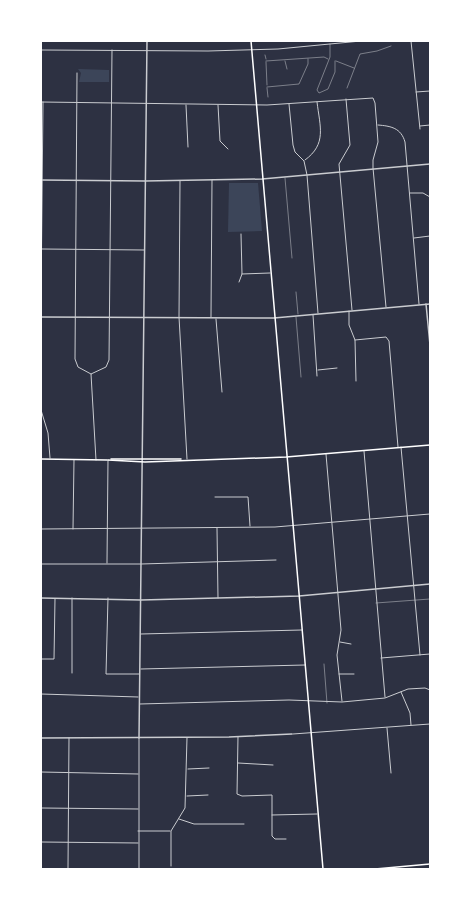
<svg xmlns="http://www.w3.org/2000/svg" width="471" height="910" font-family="'Asap Condensed',sans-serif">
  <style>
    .green { fill: #3c4559 }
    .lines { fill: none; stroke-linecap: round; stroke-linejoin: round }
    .service { stroke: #caccd0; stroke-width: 0.5 }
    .minor { stroke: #caccd0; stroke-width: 1 }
    .tertiary { stroke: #caccd0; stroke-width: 1.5 }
    .secondary { stroke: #fff; stroke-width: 1.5 }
    .primary { stroke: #fff; stroke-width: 1.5 }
  </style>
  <rect width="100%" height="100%" fill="#2d3142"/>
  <g class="green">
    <path d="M78 69 109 70V82H79L81 73Z"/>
    <path d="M229 183H258L262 231 228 232Z"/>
  </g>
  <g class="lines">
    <g class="service">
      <path d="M330 44V57L317 90 319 93 328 89 335 72V61"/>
      <path d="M265 55 266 59"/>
      <path d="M266 61 324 57 328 59"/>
      <path d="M285 61 287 69"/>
      <path d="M336 61 354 68"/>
      <path d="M266 62 267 85"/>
      <path d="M267 87 299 84 308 64V59"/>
      <path d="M267 88 268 97"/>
      <path d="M347 88 360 54 377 51 391 46"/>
      <path d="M285 178 292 258"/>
      <path d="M296 292 298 314"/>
      <path d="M296 317 301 377"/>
      <path d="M376 603 430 599"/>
      <path d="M324 664 327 703"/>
    </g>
    <g class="minor">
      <path d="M411 41 420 129"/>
      <path d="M41 50 208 51 278 49 361 41"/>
      <path d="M77 73 75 359 78 367 91 374"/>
      <path d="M416 92 430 91"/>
      <path d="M346 99 350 145 339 164 352 310"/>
      <path d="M41 102 267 105 373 98 375 103 378 142 373 160V168L386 307"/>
      <path d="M289 104 293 145 295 152 304 161 307 175 318 313"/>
      <path d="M186 105 188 147"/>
      <path d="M218 105 220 141 228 149"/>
      <path d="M378 125C391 126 401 128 405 142L419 304"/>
      <path d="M420 126 430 125"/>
      <path d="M305 160C327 144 320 127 317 102"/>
      <path d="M180 181 179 317 187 459"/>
      <path d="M410 193H423L430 197"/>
      <path d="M414 238 430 236"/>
      <path d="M42 249 144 250"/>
      <path d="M242 274 270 273"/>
      <path d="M239 282 242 274 241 234"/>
      <path d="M41 300 43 102"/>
      <path d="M349 311V325L355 340 356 381"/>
      <path d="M313 315 317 376"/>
      <path d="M211 317 212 180"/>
      <path d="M216 319 222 392"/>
      <path d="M355 340 386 337 389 341 398 447"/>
      <path d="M318 370 337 368"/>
      <path d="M41 410 48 433 50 458"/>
      <path d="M401 447 420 655"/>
      <path d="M364 451 385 697"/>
      <path d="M326 454 341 630 337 655 342 701"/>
      <path d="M96 460 91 374 106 367 109 360 112 50"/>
      <path d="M215 497H248L250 526"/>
      <path d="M217 528 218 598"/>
      <path d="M41 529 275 527 430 514"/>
      <path d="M73 529 74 460"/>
      <path d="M107 563 108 460"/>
      <path d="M41 564H141L276 560"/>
      <path d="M72 598V673"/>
      <path d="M108 598 106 674H139"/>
      <path d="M141 634 302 630"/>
      <path d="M340 642 351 644"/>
      <path d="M381 658 430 654"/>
      <path d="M41 659H54L55 599"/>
      <path d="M141 669 305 665"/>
      <path d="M339 674H354"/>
      <path d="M401 692 410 713 411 725"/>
      <path d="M41 694 138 697"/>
      <path d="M140 704 289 700 342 702 385 698 408 689 425 688 430 690"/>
      <path d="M387 728 391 773"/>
      <path d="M293 734 430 724"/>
      <path d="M238 737 237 794 242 796 272 795V836L275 839H286"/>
      <path d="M238 763 273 765"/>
      <path d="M188 769 209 768"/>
      <path d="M41 772 138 774"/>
      <path d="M187 796 208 795"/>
      <path d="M41 808 138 809"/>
      <path d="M272 815 317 814"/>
      <path d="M179 819 194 824H244"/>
      <path d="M138 831H170"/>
      <path d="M41 842 138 843"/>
      <path d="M171 866V831L185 808 187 738"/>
      <path d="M68 869 69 738"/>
      <path d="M139 869V738"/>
    </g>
    <g class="tertiary">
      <path d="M41 180 145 181 262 179 430 164"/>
      <path d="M426 304 430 345"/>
      <path d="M41 317 274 318 430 304"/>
      <path d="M41 598 141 600 299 596 430 584"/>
      <path d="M41 738 229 737 292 734"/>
      <path d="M139 738 147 41"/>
    </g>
    <g class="secondary">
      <path d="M251 41 323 869"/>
      <path d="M41 459 107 460"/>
      <path d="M111 459H181"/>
      <path d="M108 460 145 462 286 457 430 445"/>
    </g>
    <path class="primary" d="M375 869 430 864"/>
  </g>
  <rect width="471" height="910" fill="none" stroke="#ffffff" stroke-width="84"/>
</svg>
